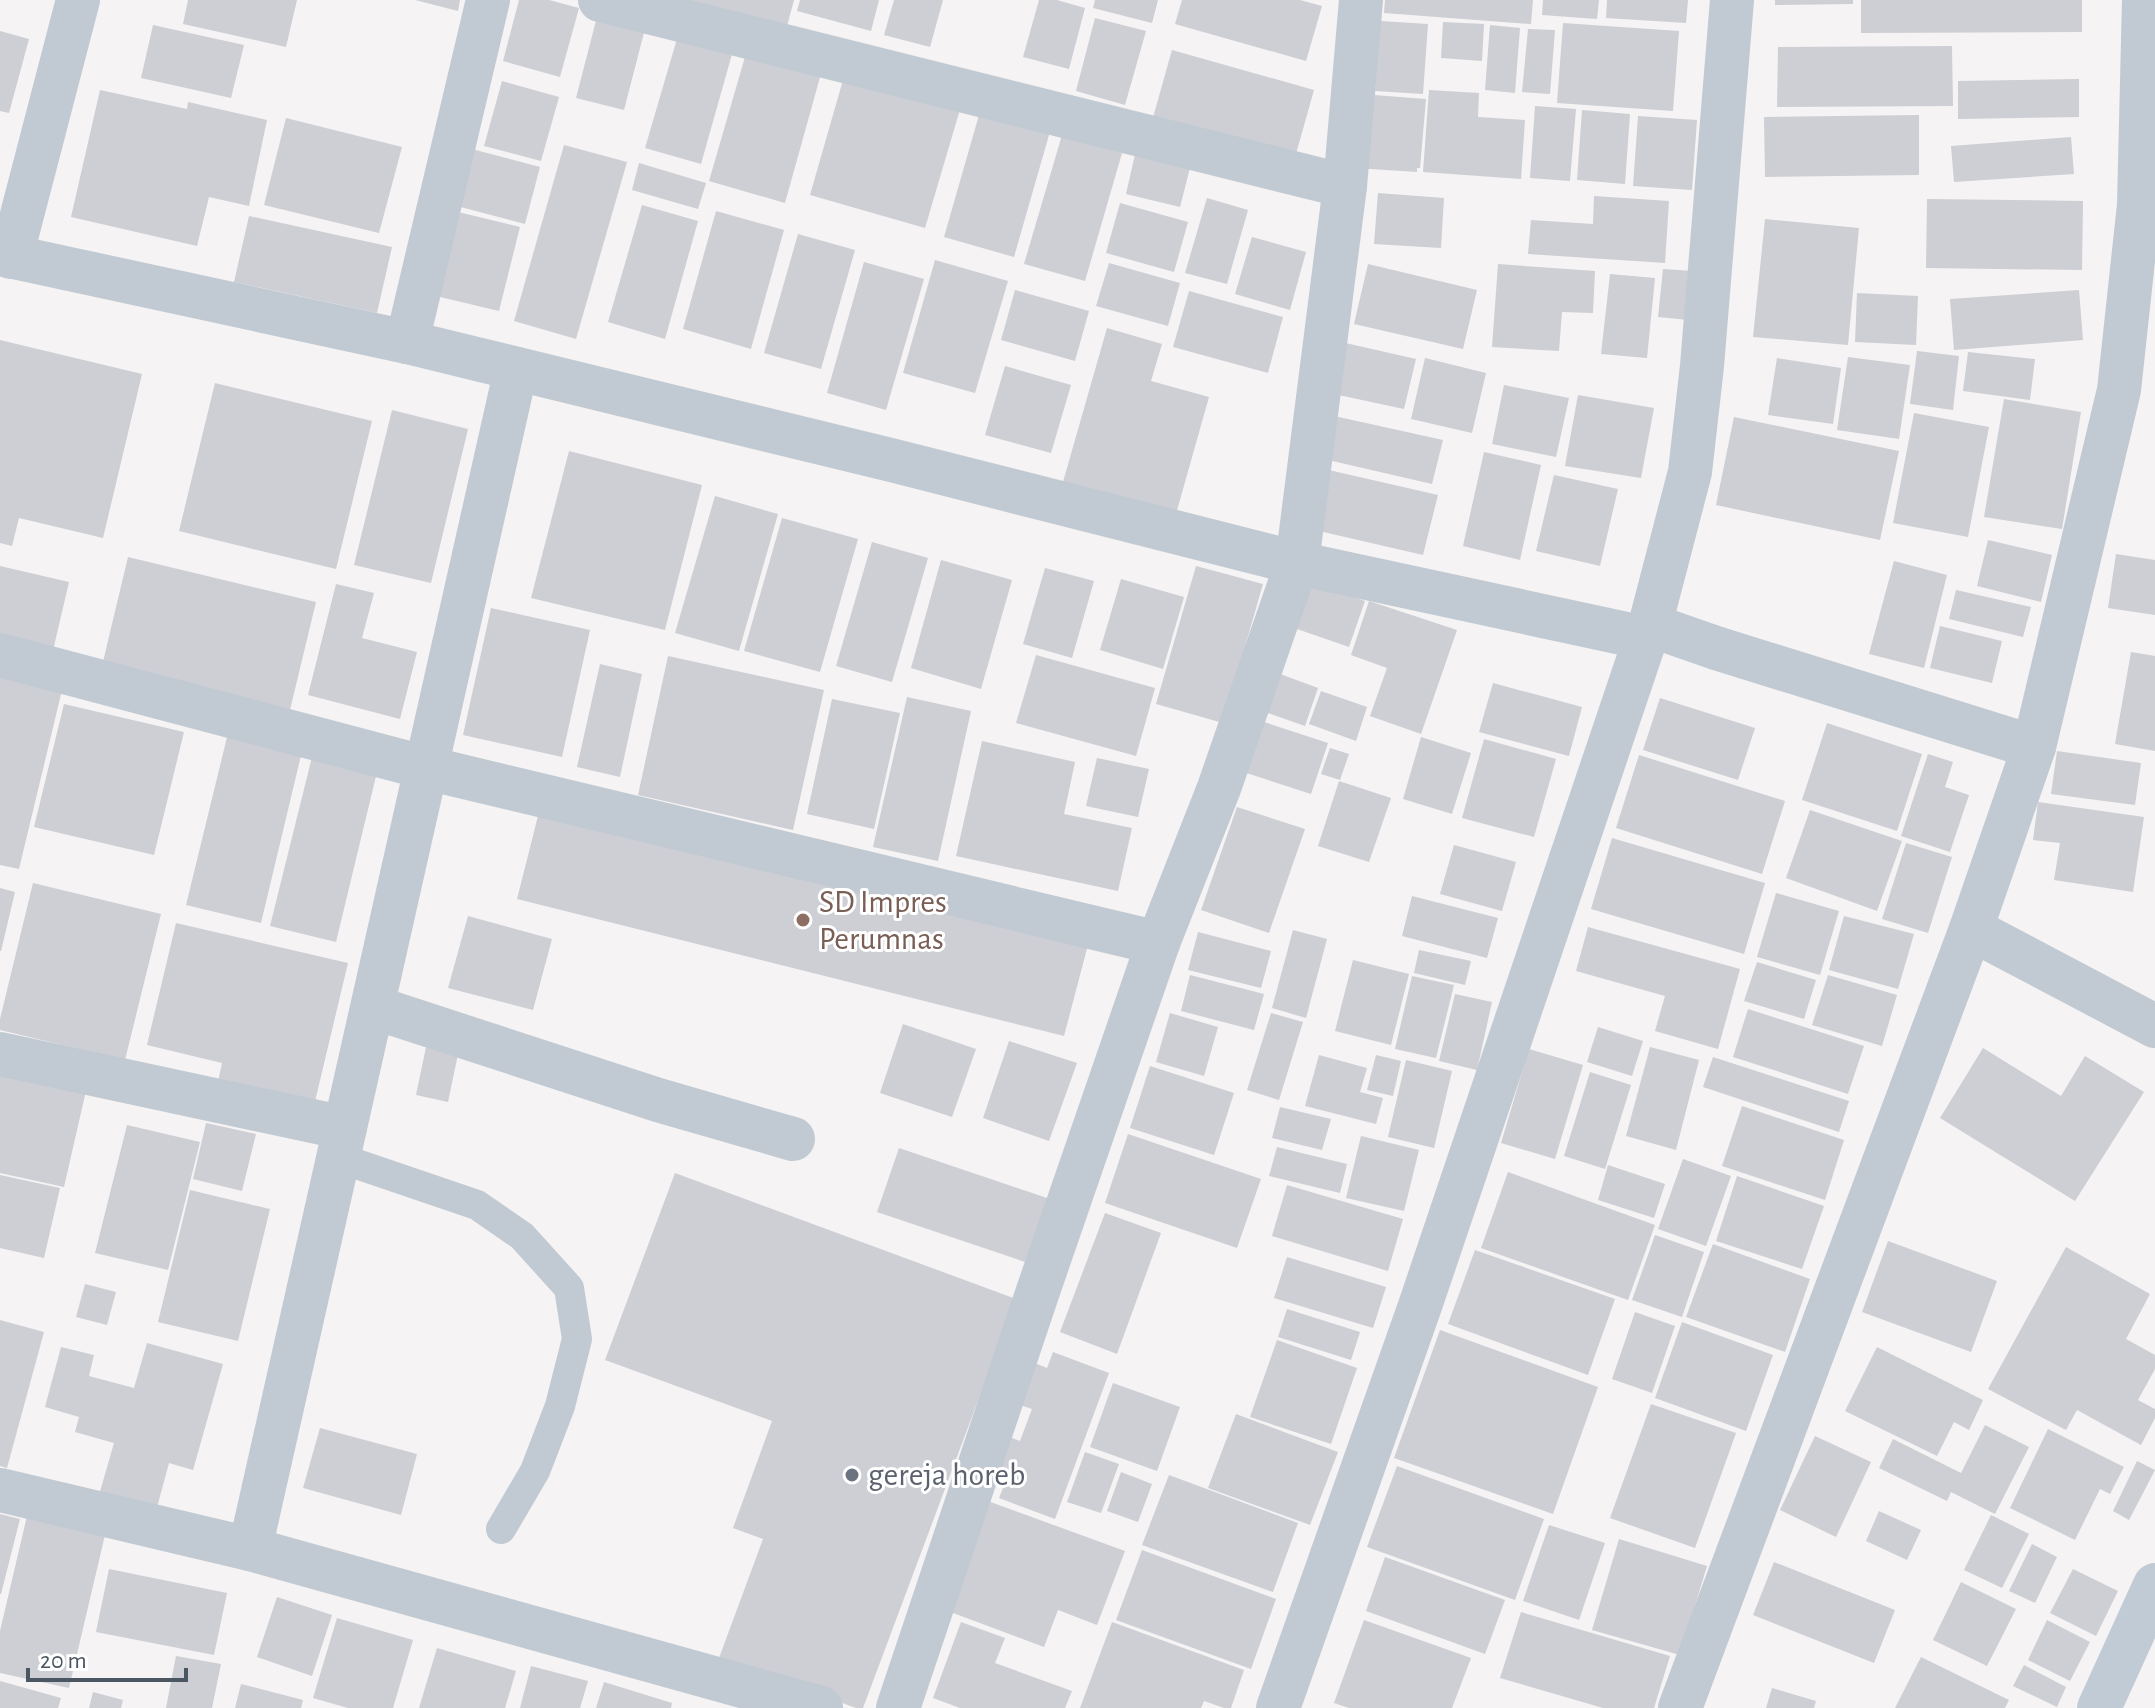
<svg xmlns="http://www.w3.org/2000/svg" width="2155" height="1708" font-family="'Alegreya Sans',sans-serif">
  <style>
    .building { fill: #cdcfd5 }
    .lines { fill: none; stroke-linecap: round; stroke-linejoin: round }
    .lane { stroke: #c1cad2; stroke-width: 30 }
    .street { stroke: #c1cad2; stroke-width: 44 }
    .secondary { stroke: #c1cbd6; stroke-width: 44 }
    .education-dot { fill: #8d6e63; stroke: #fff; stroke-width: 3 }
    .worship-dot { fill: #6b7280; stroke: #fff; stroke-width: 3 }
    .labels { text-anchor: middle; dominant-baseline: central; stroke-width: 6; stroke-linejoin: round; paint-order: stroke }
    .education-label { font-size: 32px; fill: #785e54; stroke: #fff; text-anchor: start }
    .worship-label { font-size: 32px; fill: #5b616d; stroke: #fff; text-anchor: start }
  </style>
  <rect width="100%" height="100%" fill="#f5f3f3"/>
  <g class="building">
    <path d="M188 0H297L286 47 183 24Z"/>
    <path d="M415 0H460L458 11Z"/>
    <path d="M519 0H549L579 8 560 77 503 61Z"/>
    <path d="M678 0H794L786 30Z"/>
    <path d="M800 0H879L871 31 797 11Z"/>
    <path d="M894 0H943L930 47 884 35Z"/>
    <path d="M1039 0H1057L1085 8 1069 69 1023 57Z"/>
    <path d="M1095 0H1158L1152 23 1093 8Z"/>
    <path d="M1182 0H1300L1322 6 1306 61 1175 24Z"/>
    <path d="M1385 0H1533L1531 24 1384 13Z"/>
    <path d="M1543 0H1599L1597 19 1542 15Z"/>
    <path d="M1607 0H1688L1686 23 1606 18Z"/>
    <path d="M1775 0H1853V4L1775 5Z"/>
    <path d="M1861 0H2082V32L1861 33Z"/>
    <path d="M599 9 647 21 624 110 576 98Z"/>
    <path d="M1095 18 1146 31 1125 105 1076 91Z"/>
    <path d="M1380 21 1428 24 1423 94 1375 91Z"/>
    <path d="M1443 22 1484 24 1482 61 1441 58Z"/>
    <path d="M1563 23 1679 31 1673 111 1557 103Z"/>
    <path d="M153 25 244 45 231 98 141 78Z"/>
    <path d="M1490 25 1520 28 1515 93 1485 90Z"/>
    <path d="M1528 29 1555 30 1550 94 1522 92Z"/>
    <path d="M0 31 29 39 9 113 0 111Z"/>
    <path d="M679 32 734 47 701 164 645 148Z"/>
    <path d="M1952 46 1953 106 1777 107 1778 47Z"/>
    <path d="M747 50 822 70 785 203 709 181Z"/>
    <path d="M1172 50 1314 90 1294 161 1152 121Z"/>
    <path d="M845 73 961 106 925 228 810 195Z"/>
    <path d="M2079 79V117L1958 119V81Z"/>
    <path d="M502 81 559 97 541 161 484 146Z"/>
    <path d="M100 90 187 109 188 102 267 120 249 206 209 197 197 246 71 217Z"/>
    <path d="M1429 90 1479 93 1478 117 1525 120 1521 179 1423 172Z"/>
    <path d="M1361 94 1426 99 1420 168H1417V172L1355 168Z"/>
    <path d="M1535 106 1576 109 1570 181 1530 178Z"/>
    <path d="M981 108 1051 128 1014 257 944 237Z"/>
    <path d="M1582 110 1630 114 1625 184 1577 180Z"/>
    <path d="M1919 115V175L1765 177 1764 117Z"/>
    <path d="M1638 116 1697 120 1692 190 1633 186Z"/>
    <path d="M286 118 402 147 379 233 264 205Z"/>
    <path d="M1062 135 1122 153 1085 281 1024 264Z"/>
    <path d="M2071 137 2074 174 1954 182 1951 146Z"/>
    <path d="M564 145 627 162 576 339 514 321Z"/>
    <path d="M468 148 540 167 525 224 453 205Z"/>
    <path d="M1136 150 1191 164 1180 207 1126 194Z"/>
    <path d="M639 163 706 183 698 209 632 190Z"/>
    <path d="M1378 193 1444 198 1441 248 1374 244Z"/>
    <path d="M1594 196 1669 201 1665 263 1528 254 1531 220 1593 224Z"/>
    <path d="M1207 198 1248 210 1227 284 1185 273Z"/>
    <path d="M1927 199 2083 201 2082 270 1926 268Z"/>
    <path d="M1120 203 1188 222 1174 272 1106 253Z"/>
    <path d="M642 205 698 221 665 339 608 322Z"/>
    <path d="M716 211 784 230 751 349 683 329Z"/>
    <path d="M458 212 520 227 499 311 436 296Z"/>
    <path d="M249 216 392 247 377 313 234 282Z"/>
    <path d="M1765 219 1859 228 1848 345 1753 337Z"/>
    <path d="M798 234 855 250 821 369 764 353Z"/>
    <path d="M1252 237 1306 252 1290 310 1235 294Z"/>
    <path d="M935 260 1008 281 975 393 903 373Z"/>
    <path d="M864 262 924 279 886 410 827 393Z"/>
    <path d="M1109 263 1180 283 1168 326 1096 306Z"/>
    <path d="M1368 264 1477 290 1463 349 1354 324Z"/>
    <path d="M1498 264 1595 271 1593 313 1562 312 1559 351 1492 347Z"/>
    <path d="M1663 269 1692 271 1688 320 1658 317Z"/>
    <path d="M1610 274 1655 278 1647 358 1601 354Z"/>
    <path d="M1015 290 1089 311 1075 361 1001 340Z"/>
    <path d="M2079 290 2083 340 1954 350 1950 299Z"/>
    <path d="M1189 291 1283 317 1268 373 1173 347Z"/>
    <path d="M1857 293 1918 296 1916 345 1855 342Z"/>
    <path d="M1107 328 1162 344 1151 381 1209 397 1176 514 1063 482Z"/>
    <path d="M0 340 142 374 103 538 19 518 12 546 0 543Z"/>
    <path d="M1341 342 1416 359 1404 409 1329 393Z"/>
    <path d="M1917 351 1959 356 1953 410 1910 404Z"/>
    <path d="M1968 352 2035 359 2030 400 1963 391Z"/>
    <path d="M1848 357 1910 365 1899 439 1837 430Z"/>
    <path d="M1425 358 1486 373 1472 433 1411 419Z"/>
    <path d="M1777 358 1841 368 1833 424 1768 415Z"/>
    <path d="M1005 366 1071 385 1051 453 985 435Z"/>
    <path d="M215 383 372 421 336 569 179 531Z"/>
    <path d="M1504 385 1569 398 1556 457 1492 444Z"/>
    <path d="M1578 395 1654 408 1641 478 1565 466Z"/>
    <path d="M2004 399 2081 412 2062 529 1984 517Z"/>
    <path d="M392 410 468 429 431 583 354 565Z"/>
    <path d="M1914 413 1989 427 1968 537 1893 523Z"/>
    <path d="M1325 414 1443 440 1432 484 1315 457Z"/>
    <path d="M1734 417 1899 451 1880 540 1716 505Z"/>
    <path d="M569 451 702 485 665 630 531 598Z"/>
    <path d="M1484 452 1541 465 1520 560 1463 546Z"/>
    <path d="M1320 468 1438 495 1423 555 1306 528Z"/>
    <path d="M1554 475 1618 489 1600 566 1536 551Z"/>
    <path d="M715 496 778 514 739 651 675 633Z"/>
    <path d="M782 518 858 539 820 672 744 651Z"/>
    <path d="M1988 540 2052 555 2041 602 1977 586Z"/>
    <path d="M872 542 928 558 892 682 836 666Z"/>
    <path d="M2116 554 2155 560V615L2108 608Z"/>
    <path d="M128 557 316 602 289 714 101 670Z"/>
    <path d="M941 560 1012 580 981 689 911 668Z"/>
    <path d="M1894 561 1947 575 1924 668 1869 654Z"/>
    <path d="M0 566 69 582 51 659 0 647Z"/>
    <path d="M1196 566 1263 584 1223 723 1156 704Z"/>
    <path d="M1045 568 1094 581 1072 658 1023 644Z"/>
    <path d="M1121 579 1184 597 1163 669 1100 650Z"/>
    <path d="M1312 583 1365 601 1349 647 1297 629Z"/>
    <path d="M336 584 374 593 362 638 417 652 400 719 308 695Z"/>
    <path d="M1956 590 2031 607 2023 637 1949 619Z"/>
    <path d="M1369 601 1457 630 1421 734 1370 716 1387 668 1351 655Z"/>
    <path d="M491 608 590 630 562 757 463 735Z"/>
    <path d="M1940 626 2002 641 1992 683 1930 668Z"/>
    <path d="M2131 652 2155 656V751L2115 744Z"/>
    <path d="M1036 655 1155 688 1136 756 1016 723Z"/>
    <path d="M668 656 824 690 793 830 638 795Z"/>
    <path d="M600 664 642 674 620 777 577 767Z"/>
    <path d="M1269 670 1318 688 1305 726 1256 709Z"/>
    <path d="M0 675 62 690 19 869 0 865Z"/>
    <path d="M1493 683 1582 707 1569 756 1479 732Z"/>
    <path d="M1321 691 1367 707 1356 741 1309 724Z"/>
    <path d="M907 697 971 711 938 861 873 847Z"/>
    <path d="M1660 698 1755 728 1738 780 1643 750Z"/>
    <path d="M832 699 900 713 874 829 807 814Z"/>
    <path d="M64 704 184 732 154 855 34 827Z"/>
    <path d="M1255 719 1328 743 1311 794 1237 770Z"/>
    <path d="M1827 723 1922 754 1897 831 1802 800Z"/>
    <path d="M229 729 303 747 261 923 186 905Z"/>
    <path d="M1421 737 1471 753 1452 814 1403 799Z"/>
    <path d="M1484 739 1556 759 1534 837 1462 818Z"/>
    <path d="M982 741 1075 762 1064 814 1132 828 1118 891 956 856Z"/>
    <path d="M1330 748 1349 754 1340 780 1321 774Z"/>
    <path d="M2057 751 2141 763 2135 805 2051 794Z"/>
    <path d="M1928 754 1953 762 1945 787 1969 795 1950 852 1901 836Z"/>
    <path d="M1639 755 1785 801 1762 874 1616 828Z"/>
    <path d="M312 757 377 772 336 942 270 926Z"/>
    <path d="M1097 758 1149 769 1138 817 1086 806Z"/>
    <path d="M1339 781 1391 798 1369 862 1318 846Z"/>
    <path d="M2038 802 2144 817 2133 892 2054 880 2060 843 2033 840Z"/>
    <path d="M541 804 1089 941 1064 1036 517 899Z"/>
    <path d="M1237 807 1305 829 1269 933 1201 910Z"/>
    <path d="M1810 810 1902 841 1877 911 1786 878Z"/>
    <path d="M1612 838 1765 883 1744 954 1591 909Z"/>
    <path d="M1906 843 1952 857 1928 933 1882 919Z"/>
    <path d="M1454 845 1516 862 1502 911 1440 894Z"/>
    <path d="M33 883 161 914 125 1060 0 1030V1019Z"/>
    <path d="M0 888 15 892 1 951H0Z"/>
    <path d="M1776 893 1839 911 1820 975 1757 957Z"/>
    <path d="M1412 896 1498 918 1487 958 1402 936Z"/>
    <path d="M468 916 552 939 533 1010 448 988Z"/>
    <path d="M1844 916 1914 934 1898 989 1829 970Z"/>
    <path d="M176 923 348 963 312 1114 216 1091 222 1063 147 1045Z"/>
    <path d="M1588 927 1740 969 1718 1049 1655 1031 1665 996 1576 971Z"/>
    <path d="M1293 930 1327 939 1306 1018 1272 1008Z"/>
    <path d="M1198 932 1271 951 1261 988 1188 970Z"/>
    <path d="M1419 950 1471 961 1465 985 1414 973Z"/>
    <path d="M1353 960 1409 974 1391 1045 1335 1031Z"/>
    <path d="M1757 962 1816 980 1804 1019 1744 1001Z"/>
    <path d="M1190 975 1264 994 1254 1030 1181 1011Z"/>
    <path d="M1828 975 1897 995 1882 1046 1812 1025Z"/>
    <path d="M1412 976 1454 985 1436 1058 1395 1049Z"/>
    <path d="M1455 994 1492 1002 1477 1070 1439 1061Z"/>
    <path d="M1748 1009 1864 1046 1848 1094 1733 1057Z"/>
    <path d="M1170 1013 1218 1027 1204 1076 1156 1062Z"/>
    <path d="M1271 1013 1303 1022 1279 1100 1247 1090Z"/>
    <path d="M903 1024 976 1049 952 1117 880 1093Z"/>
    <path d="M1598 1027 1643 1041 1632 1076 1587 1062Z"/>
    <path d="M1009 1041 1077 1063 1049 1141 983 1118Z"/>
    <path d="M426 1047 458 1054 448 1102 416 1095Z"/>
    <path d="M1650 1047 1699 1060 1676 1150 1626 1136Z"/>
    <path d="M1983 1048 2061 1096 2085 1056 2144 1092 2075 1201 1940 1118Z"/>
    <path d="M1529 1049 1583 1065 1555 1159 1501 1143Z"/>
    <path d="M1319 1055 1367 1068 1360 1092 1383 1098 1376 1124 1305 1106Z"/>
    <path d="M1376 1055 1401 1061 1393 1096 1367 1090Z"/>
    <path d="M1713 1057 1849 1101 1839 1132 1703 1087Z"/>
    <path d="M1406 1060 1452 1071 1434 1148 1388 1137Z"/>
    <path d="M0 1062 88 1082 64 1187 0 1173Z"/>
    <path d="M1150 1066 1234 1093 1214 1155 1130 1128Z"/>
    <path d="M1590 1072 1631 1085 1605 1169 1564 1156Z"/>
    <path d="M1742 1106 1844 1140 1825 1200 1722 1166Z"/>
    <path d="M1280 1107 1331 1119 1322 1150 1272 1138Z"/>
    <path d="M206 1123 256 1134 242 1191 193 1179Z"/>
    <path d="M127 1125 200 1142 168 1270 95 1253Z"/>
    <path d="M1128 1134 1261 1179 1237 1248 1105 1203Z"/>
    <path d="M1361 1136 1419 1150 1404 1211 1346 1198Z"/>
    <path d="M1277 1147 1347 1164 1340 1193 1269 1176Z"/>
    <path d="M899 1148 1050 1199 1028 1263 877 1212Z"/>
    <path d="M1683 1159 1731 1176 1706 1246 1658 1229Z"/>
    <path d="M1608 1165 1665 1184 1654 1218 1598 1200Z"/>
    <path d="M1508 1172 1655 1225 1628 1300 1481 1248Z"/>
    <path d="M675 1173 1016 1299 863 1708H856L719 1658 763 1539 733 1528 772 1421 605 1360Z"/>
    <path d="M0 1175 60 1188 44 1258 0 1248Z"/>
    <path d="M1737 1176 1824 1206 1802 1269 1716 1241Z"/>
    <path d="M1287 1185 1403 1219 1388 1271 1272 1236Z"/>
    <path d="M190 1190 270 1209 238 1341 158 1322Z"/>
    <path d="M1105 1213 1161 1233 1117 1354 1060 1332Z"/>
    <path d="M1655 1235 1704 1252 1682 1317 1632 1300Z"/>
    <path d="M1888 1241 1997 1281 1971 1352 1862 1312Z"/>
    <path d="M1713 1244 1810 1279 1785 1352 1686 1317Z"/>
    <path d="M2066 1247 2150 1294 2126 1339 2155 1355V1369L2138 1400 2155 1409V1418L2141 1445 2077 1410 2066 1430 1988 1389Z"/>
    <path d="M1475 1250 1615 1299 1588 1375 1448 1324Z"/>
    <path d="M1287 1257 1386 1287 1373 1328 1274 1298Z"/>
    <path d="M85 1284 116 1292 107 1325 76 1317Z"/>
    <path d="M1287 1309 1360 1332 1351 1360 1278 1337Z"/>
    <path d="M1635 1312 1675 1326 1652 1393 1612 1379Z"/>
    <path d="M0 1320 44 1332 7 1468 0 1466Z"/>
    <path d="M1682 1322 1773 1355 1746 1431 1655 1398Z"/>
    <path d="M1440 1330 1598 1387 1553 1514 1394 1458Z"/>
    <path d="M1277 1340 1357 1368 1331 1444 1250 1417Z"/>
    <path d="M147 1343 223 1364 193 1470 169 1463 156 1511 99 1495 114 1443 75 1432 79 1417 45 1407 61 1347 94 1355 89 1376 134 1388Z"/>
    <path d="M1877 1347 1983 1400 1969 1430 1954 1422 1937 1456 1845 1411Z"/>
    <path d="M1053 1352 1109 1373 1055 1519 999 1498 1003 1488 986 1482 1004 1435 1020 1441 1032 1409 1014 1403 1030 1361 1047 1368Z"/>
    <path d="M1113 1383 1180 1407 1157 1471 1090 1447Z"/>
    <path d="M1651 1404 1736 1433 1695 1548 1610 1518Z"/>
    <path d="M1236 1414 1338 1452 1310 1525 1208 1488Z"/>
    <path d="M1985 1425 2029 1447 1995 1514 1951 1492 1947 1501 1879 1468 1893 1439 1961 1473Z"/>
    <path d="M320 1428 417 1454 401 1515 303 1488Z"/>
    <path d="M2048 1429 2124 1467 2110 1494 2100 1489 2075 1540 2010 1508Z"/>
    <path d="M1815 1436 1871 1462 1836 1537 1780 1510Z"/>
    <path d="M1085 1452 1119 1464 1101 1513 1067 1502Z"/>
    <path d="M2137 1461 2155 1470 2129 1520 2113 1511Z"/>
    <path d="M1397 1466 1544 1519 1515 1600 1367 1547Z"/>
    <path d="M1121 1472 1152 1484 1138 1522 1107 1511Z"/>
    <path d="M1169 1475 1298 1523 1273 1592 1142 1545Z"/>
    <path d="M985 1500 1125 1551 1097 1625 1058 1610 1044 1647 945 1610Z"/>
    <path d="M1879 1511 1921 1530 1907 1560 1866 1541Z"/>
    <path d="M0 1514 20 1519 1 1594H0Z"/>
    <path d="M1991 1515 2029 1534 2002 1588 1964 1570Z"/>
    <path d="M27 1516 105 1535 69 1688 0 1673V1631Z"/>
    <path d="M1549 1525 1605 1543 1579 1620 1523 1601Z"/>
    <path d="M1619 1539 1707 1566 1680 1655 1592 1630Z"/>
    <path d="M2032 1544 2057 1557 2035 1603 2009 1591Z"/>
    <path d="M1142 1550 1276 1599 1251 1669 1116 1620Z"/>
    <path d="M1385 1557 1505 1600 1485 1654 1366 1611Z"/>
    <path d="M1774 1562 1895 1610 1874 1663 1753 1615Z"/>
    <path d="M109 1569 227 1593 214 1655 96 1632Z"/>
    <path d="M2073 1569 2118 1591 2096 1636 2050 1613Z"/>
    <path d="M1961 1582 2016 1609 1987 1666 1933 1640Z"/>
    <path d="M277 1597 332 1615 312 1676 257 1657Z"/>
    <path d="M1521 1612 1670 1656 1654 1708H1603L1500 1678Z"/>
    <path d="M337 1618 413 1640 393 1708H348L313 1698Z"/>
    <path d="M1364 1620 1471 1658 1452 1708H1349L1334 1703Z"/>
    <path d="M2047 1620 2090 1642 2070 1681 2028 1660Z"/>
    <path d="M961 1622 1005 1638 995 1663 1072 1691 1065 1708H960L933 1698Z"/>
    <path d="M1112 1622 1244 1670 1231 1708H1224L1204 1701 1201 1708H1080Z"/>
    <path d="M437 1648 516 1671 505 1708H419Z"/>
    <path d="M176 1656 221 1664 212 1708H166Z"/>
    <path d="M1921 1657 2009 1700 2005 1708H1895Z"/>
    <path d="M2024 1665 2066 1687 2057 1707 2013 1686Z"/>
    <path d="M531 1666 588 1681 580 1708H520Z"/>
    <path d="M0 1681 61 1698 58 1708H0Z"/>
    <path d="M604 1682 672 1703 671 1708H596Z"/>
    <path d="M241 1684 303 1700 301 1708H235Z"/>
    <path d="M1772 1688 1816 1701 1814 1708H1766Z"/>
    <path d="M93 1692 123 1700 121 1708H89Z"/>
  </g>
  <g class="lines">
    <path class="lane" d="M339 1158 477 1205 522 1236 569 1288 577 1339 560 1406 535 1471 501 1529"/>
    <g class="street">
      <path d="M600 0 1345 186"/>
      <path d="M0 254 407 342 891 460 1297 563 1645 638"/>
      <path d="M11 257 78 0"/>
      <path d="M407 342 488 0"/>
      <path d="M1650 625 1716 648 2034 747"/>
      <path d="M0 655 427 768 1158 943"/>
      <path d="M1971 929 2155 1026"/>
      <path d="M373 1007 658 1100 793 1139"/>
      <path d="M0 1054 345 1128"/>
      <path d="M0 1490 250 1549 821 1708"/>
      <path d="M250 1549 516 369"/>
      <path d="M898 1708 1038 1291 1158 943 1219 788 1297 563 1345 186 1361 0"/>
      <path d="M1278 1708 1421 1303 1650 625 1690 472 1702 366 1732 0"/>
      <path d="M1680 1708 1971 929 2034 747 2119 390 2139 205 2144 0"/>
    </g>
    <path class="secondary" d="M2099 1708 2155 1585"/>
  </g>
  <circle class="education-dot" cx="803" cy="920" r="8"/>
  <circle class="worship-dot" cx="852" cy="1475" r="8"/>
  <g class="labels">
    <g class="education-label">
      <text x="819" y="902">SD Impres<tspan x="819" dy="37">Perumnas</tspan></text>
    </g>
    <g class="worship-label">
      <text x="868" y="1475">gereja horeb</text>
    </g>
  </g>
  <path d="M28 1668v12h158v-12" fill="none" stroke="#4a5661" stroke-width="4"/>
  <text x="40" y="1668" font-size="24" fill="#4a5661" stroke="#ffffff" stroke-width="6" paint-order="stroke">20 m</text>
</svg>
